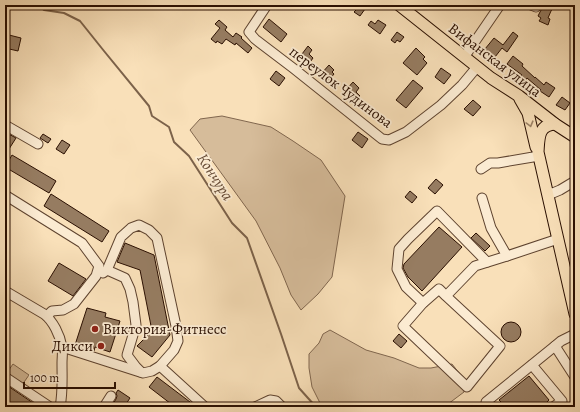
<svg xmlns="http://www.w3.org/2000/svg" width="580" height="412" font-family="Alegreya,serif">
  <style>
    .green { fill: #d6bc9a; stroke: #80664e }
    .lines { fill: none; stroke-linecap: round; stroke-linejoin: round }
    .stream { stroke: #7c624a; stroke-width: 2 }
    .building { fill: #967c61; stroke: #2a0f01 }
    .minor-casing { stroke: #5e432f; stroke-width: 11 }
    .major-casing { stroke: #2a0f01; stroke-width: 13 }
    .minor { stroke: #fbebd2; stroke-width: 9 }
    .major { stroke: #f9e0b9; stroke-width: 11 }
    .oneway { stroke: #9c8266 }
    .poi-dot { fill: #8f2418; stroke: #fbebd2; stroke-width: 1.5 }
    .labels { text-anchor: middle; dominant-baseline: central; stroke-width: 3.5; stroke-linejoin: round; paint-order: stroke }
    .street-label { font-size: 15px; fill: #2a0f01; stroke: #fbebd2 }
    .poi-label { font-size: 15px; fill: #2a0f01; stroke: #fbebd2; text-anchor: start }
    .water-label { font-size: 16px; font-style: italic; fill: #684d37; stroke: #fbebd2 }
  </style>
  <rect width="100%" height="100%" fill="#f9e0b9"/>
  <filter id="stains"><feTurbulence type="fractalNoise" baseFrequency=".005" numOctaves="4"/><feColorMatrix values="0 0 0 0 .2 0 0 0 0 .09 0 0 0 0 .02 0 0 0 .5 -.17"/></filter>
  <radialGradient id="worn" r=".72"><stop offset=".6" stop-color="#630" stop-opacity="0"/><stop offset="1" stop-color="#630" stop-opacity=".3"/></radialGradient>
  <g class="green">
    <path d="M222 116 271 127 293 141 321 160 345 196 332 277 318 294 301 310 291 295 280 268 256 221 190 130 200 119Z"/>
    <path d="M330 330 366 350 394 358 419 368H431L452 364 463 378 464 392 444 407H322L312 387 309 368V354L319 343 323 334Z"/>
    <path d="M13 364 29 375 22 385 6 374Z"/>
  </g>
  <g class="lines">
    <path class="stream" d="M38 5 44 10 64 13 80 21 104 51 149 106 152 116 169 127 174 142 189 156 232 223 247 238 281 334 299 388 316 407"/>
  </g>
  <g class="building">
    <path d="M349 5H360L365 9 360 16 354 12 356 10Z"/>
    <path d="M544 5H555L551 11 548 18 550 19 548 25 539 21 541 18 538 16 540 12Z"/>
    <path d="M269 19 287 34 281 42 263 27Z"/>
    <path d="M219 20 227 27 225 30 233 37 236 33 242 37 241 38 252 48 248 53 236 43 235 45 226 39 222 44 217 41 216 43 211 39 220 28 215 24Z"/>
    <path d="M378 20 386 25 380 34 368 25 371 21 375 24Z"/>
    <path d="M397 32 404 37 400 42 397 40 395 43 391 40Z"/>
    <path d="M513 32 518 36 507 52 502 48 495 57 485 49 494 38 503 45Z"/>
    <path d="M5 34 21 38 18 51 5 48Z"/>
    <path d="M308 46 312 50 309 54 313 58 308 65 299 58Z"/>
    <path d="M416 48 425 57 423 59 427 63 417 75 403 63Z"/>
    <path d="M513 56 523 64 522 66 535 78V77L544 85 546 82 555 88 549 97 540 91 541 90 527 78 525 81 520 77 522 75 507 64Z"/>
    <path d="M329 65 334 70 332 72 334 74 329 80 321 74Z"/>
    <path d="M441 68 451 75 444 84 435 77Z"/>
    <path d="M276 71 285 78 279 86 270 79Z"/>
    <path d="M413 80 423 88 406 108 396 100Z"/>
    <path d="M353 82 359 88 356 92 360 96 356 100 345 91Z"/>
    <path d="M562 97 570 103 565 110 556 105Z"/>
    <path d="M473 100 481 107 473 116 464 109Z"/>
    <path d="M5 132 16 138 9 149 5 146Z"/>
    <path d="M358 132 368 139 362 148 352 140Z"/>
    <path d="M43 134 51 139 48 143 40 138Z"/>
    <path d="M62 140 70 145 64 154 56 149Z"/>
    <path d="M12 155 56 181 49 193 5 167Z"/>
    <path d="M436 179 443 185 435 194 428 188Z"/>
    <path d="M410 191 417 197 412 203 405 197Z"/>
    <path d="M51 194 109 231 102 242 44 206Z"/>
    <path d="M439 227 462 247 422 291 408 277 403 268 404 264Z"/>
    <path d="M476 233 490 246 485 251 471 238Z"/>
    <path d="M125 243 154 255 170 335 152 357 137 346 152 331 140 270 117 262Z"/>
    <path d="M59 263 86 279 73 296 48 281Z"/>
    <path d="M87 308 106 313 105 317 120 321 110 352 95 347 94 351 75 345Z"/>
    <circle cx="511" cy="332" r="10"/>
    <path d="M399 334 407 341 401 348 393 341Z"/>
    <path d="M529 376 549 400 542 407H506L499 400Z"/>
    <path d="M157 377 194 405 196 407H175L149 387Z"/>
    <path d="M5 384 39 407H5Z"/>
    <path d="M118 390 130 398 124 407H111L116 399 117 396 116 393Z"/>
  </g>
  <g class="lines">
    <g class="minor-casing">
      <g id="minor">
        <path d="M267 5 249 32 255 39 293 68 382 139 389 140 406 132 441 105 462 85 477 67"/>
        <path d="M531 5 536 7"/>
        <path d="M465 56 500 5"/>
        <path d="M5 125 38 144"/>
        <path d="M481 169 490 163H498L539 156"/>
        <path d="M5 195 82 243 99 266 96 276 74 304 63 310 52 311 47 316"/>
        <path d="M548 195 560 190 575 181"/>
        <path d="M482 198 491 228 507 256 558 239"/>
        <path d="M103 273 107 270 125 278 130 289 133 302 136 325 127 355 136 367 141 372"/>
        <path d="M5 291 44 314C53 321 60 335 62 347 63 352 62 357 62 363 62 378 63 392 60 407"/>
        <path d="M446 296 439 289 423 303 403 326 467 387 500 346 446 296 475 266 507 256"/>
        <path d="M423 303 406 287 397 269 399 249 408 239 437 211 487 262"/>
        <path d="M555 346 575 377"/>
        <path d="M62 347 143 373 152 371 160 366 174 350 178 341 176 326 157 238 149 230 139 225 131 228 121 237 107 270"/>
        <path d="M532 365 562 401 553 407"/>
        <path d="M160 366 205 407"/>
        <path d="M5 377 50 407"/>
        <path d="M104 407 111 396"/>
        <path d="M255 407 270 400 276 401 282 407"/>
        <path d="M486 407V402L555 346 561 341 575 334"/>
      </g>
    </g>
    <g class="major-casing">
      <g id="major">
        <path d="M399 5 491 78 519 96 555 124 575 137"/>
        <path d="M520 99 528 113 536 147"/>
        <path d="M555 124C538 125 539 138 538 152L575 314"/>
      </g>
    </g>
    <use href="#minor" class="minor"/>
    <use href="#major" class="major"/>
  </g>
  <defs><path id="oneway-chevron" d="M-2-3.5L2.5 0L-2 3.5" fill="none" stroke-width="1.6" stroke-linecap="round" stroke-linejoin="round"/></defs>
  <use class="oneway" href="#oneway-chevron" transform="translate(530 124) rotate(75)"/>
  <g class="poi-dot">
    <circle cx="95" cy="329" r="4"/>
    <circle cx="101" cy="346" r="4"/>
  </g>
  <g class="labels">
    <g class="street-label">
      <text transform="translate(495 60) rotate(37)">Вифанская улица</text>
      <text transform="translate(341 87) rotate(37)">переулок Чудинова</text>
    </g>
    <g class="poi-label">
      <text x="103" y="329">Виктория-Фитнесс</text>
      <text x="93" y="346" text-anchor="end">Дикси</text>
    </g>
    <g class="water-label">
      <text transform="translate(215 177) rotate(57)">Кончура</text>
    </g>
  </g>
  <rect width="580" height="412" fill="none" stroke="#f9e0b9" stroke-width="20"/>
  <rect x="6" y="6" width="568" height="400" fill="none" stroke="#2a0f01" stroke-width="2"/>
  <rect x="10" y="10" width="560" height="392" fill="none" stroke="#2a0f01"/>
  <path d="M24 382v6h91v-6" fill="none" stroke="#2a0f01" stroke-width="2"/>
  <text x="30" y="382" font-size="12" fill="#2a0f01" stroke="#fbebd2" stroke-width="3" paint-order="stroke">100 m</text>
  <rect width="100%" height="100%" filter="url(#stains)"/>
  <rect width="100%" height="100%" fill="url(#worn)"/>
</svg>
